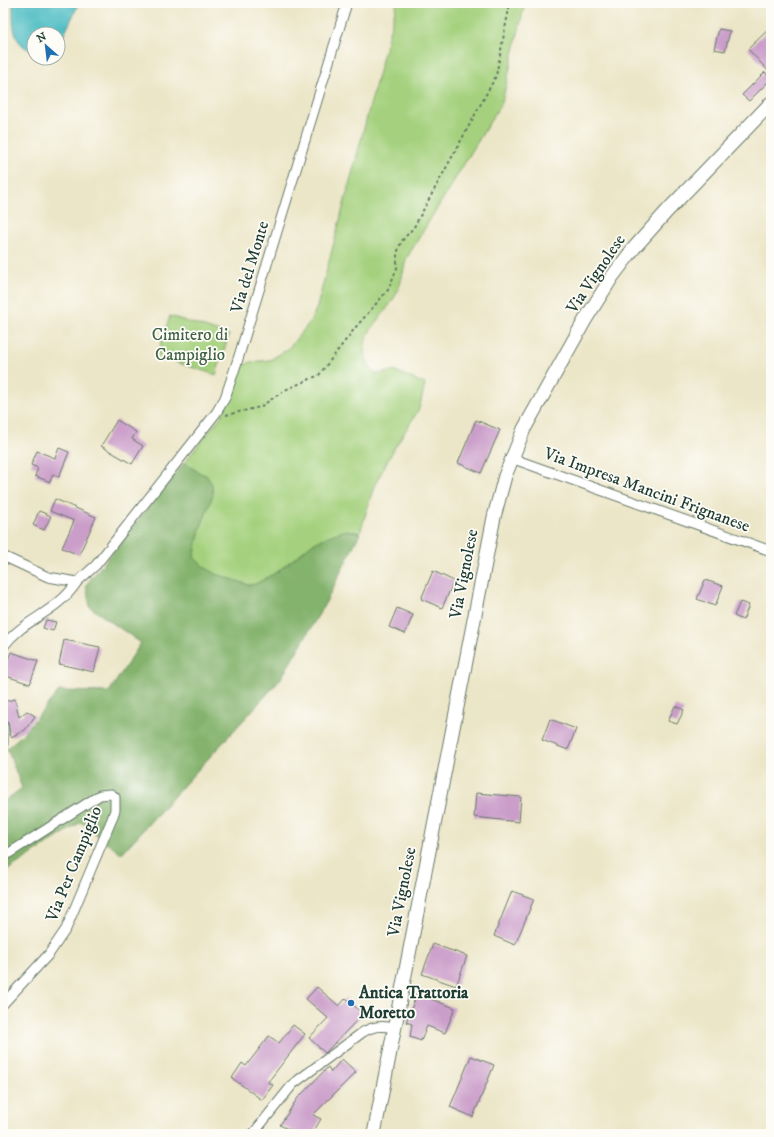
<svg xmlns="http://www.w3.org/2000/svg" width="774" height="1137" font-family="'IM FELL DW Pica',serif">
  <style>
    .green { fill: #a5d17e; stroke: #628759 }
    .forest { fill: #84b36d; stroke: #527850 }
    .water { fill: #4fbec4; stroke: #377e7c }
    .building { fill: #cb9eca }
    .lines { fill: none; stroke-linecap: round; stroke-linejoin: round }
    .street-casing { stroke: #677868; stroke-width: 11 }
    .secondary-casing { stroke: #677868; stroke-width: 15 }
    .path { stroke: #677868; stroke-width: 2; stroke-dasharray: 3 3; stroke-linecap: butt }
    .street { stroke: #fff; stroke-width: 9 }
    .secondary { stroke: #fff; stroke-width: 13 }
    .poi-dot { fill: #1f6fb2; stroke: #fdfcf7; stroke-width: 1.5 }
    .labels { text-anchor: middle; dominant-baseline: central; stroke-width: 3.5; stroke-linejoin: round; paint-order: stroke }
    .street-label { font-size: 17px; fill: #1f3d34; stroke: #fdfcf7 }
    .park-label { font-size: 17px; fill: #406246; stroke: #fdfcf7 }
    .poi-label { font-size: 17px; font-weight: bold; fill: #1f3d34; stroke: #fdfcf7; text-anchor: start }
  </style>
  <rect width="100%" height="100%" fill="#fdfcf7"/>
  <filter id="ink" filterUnits="userSpaceOnUse"><feTurbulence type="fractalNoise" baseFrequency=".025" numOctaves="2"/><feDisplacementMap in="SourceGraphic" scale="8" xChannelSelector="R" yChannelSelector="G"/><feConvolveMatrix kernelMatrix="1 2 1 2 8 2 1 2 1" color-interpolation-filters="sRGB"/></filter>
  <filter id="wash" filterUnits="userSpaceOnUse"><feTurbulence type="fractalNoise" baseFrequency=".012" numOctaves="4" result="noise"/><feDisplacementMap in="SourceGraphic" scale="16" xChannelSelector="R" yChannelSelector="G"/><feGaussianBlur stdDeviation="0.9" result="paint"/><feColorMatrix in="noise" values="0 0 0 0 0 0 0 0 0 0 0 0 0 0 0 0 0 1.4 0 .05"/><feComposite in="paint" operator="in"/></filter>
  <g filter="url(#wash)">
    <rect width="100%" height="100%" fill="#ece6c8"/>
    <g class="green">
      <path d="M397 3H525L502 102 406 259C403 272 401 287 394 298 378 325 349 340 375 374L395 371 425 384 419 409 395 447 374 486 360 533 346 530 311 545 277 572 256 584 249 585 216 574 204 567 194 558 200 529 209 506 206 475 200 473 184 463 222 415 235 387 237 375 241 367 251 362 270 360 288 349 310 322 317 307Z"/>
      <path d="M170 316 229 335 216 375 157 356Z"/>
    </g>
    <path class="forest" d="M184 463 200 473 206 475 212 484 213 495 200 529 194 557 204 567 216 574 249 585 256 584 277 572 311 545 328 536 346 530 360 533 326 602 280 680 121 854 81 822 3 873V802L22 788 7 748 22 735 59 691 109 692 141 643 90 607 86 585Z"/>
    <path class="water" d="M13 3H79L64 35 58 40V34H34V51C11 46 13 22 13 3Z"/>
    <g id="blocks">
      <g class="building">
        <path d="M771 27V74L748 49Z"/>
        <path d="M719 29 730 31 725 51 714 49Z"/>
        <path d="M765 72 771 79 749 101 742 95Z"/>
        <path d="M117 420 136 432 132 439 143 446 132 464 101 446Z"/>
        <path d="M476 420 500 430 481 473 458 463Z"/>
        <path d="M59 448 69 452 59 477 53 474 50 482 35 476 38 468 31 465 37 451 55 458Z"/>
        <path d="M55 499 96 517 79 555 62 548 74 521 50 511Z"/>
        <path d="M39 511 51 516 44 530 33 525Z"/>
        <path d="M433 571 454 581 442 608 421 599Z"/>
        <path d="M705 580 723 586 715 606 697 599Z"/>
        <path d="M740 602 749 605 743 620 734 616Z"/>
        <path d="M397 608 413 615 405 634 389 627Z"/>
        <path d="M46 620 56 622 53 631 43 628Z"/>
        <path d="M64 640 100 647 94 672 59 664Z"/>
        <path d="M11 652 38 661 30 684 3 675V660L7 662Z"/>
        <path d="M15 699 19 717 27 711 35 716 25 730 11 737 8 723 6 721 3 711V702Z"/>
        <path d="M675 706 684 710 677 724 668 721Z"/>
        <path d="M550 719 576 729 568 750 542 740Z"/>
        <path d="M476 793 521 797 519 822 474 817Z"/>
        <path d="M512 891 534 899 515 945 494 936Z"/>
        <path d="M433 944 467 956 456 986 422 974Z"/>
        <path d="M317 987 339 1006 346 998 363 1014 325 1053 309 1038 328 1018 306 999Z"/>
        <path d="M417 994 455 1008 445 1033 427 1026 421 1041 410 1037 412 1024 406 1022Z"/>
        <path d="M293 1025 305 1034 268 1082 273 1085 262 1100 232 1078 242 1063 246 1066 269 1036 279 1043Z"/>
        <path d="M471 1056 494 1065 473 1117 450 1107Z"/>
        <path d="M342 1059 356 1072 313 1115 321 1119 312 1134H298L280 1125 297 1099 328 1067 331 1072Z"/>
      </g>
    </g>
  </g>
  <g filter="url(#ink)">
    <use href="#blocks" fill-opacity="0" stroke="#677868" stroke-width="1"/>
    <g class="lines">
      <g class="street-casing">
        <g id="street">
          <path d="M511 458 771 551"/>
          <path d="M3 556 48 577 77 582 96 565 216 413 225 398 238 359 347 3"/>
          <path d="M3 647C24 618 56 614 77 582"/>
          <path d="M3 726V744"/>
          <path d="M3 857 100 795 111 794 115 797V810L112 819 66 929 49 954 3 1004"/>
          <path d="M253 1134 293 1084 363 1032C374 1026 382 1025 394 1028"/>
        </g>
      </g>
      <g class="secondary-casing">
        <path id="secondary" d="M374 1134 494 517 505 476 524 429 585 320 612 277 634 248 668 210 771 103"/>
      </g>
      <path class="path" d="M226 415 260 407 285 390 319 375 355 328 388 290 397 268V254L401 242 414 227 496 76 510 3"/>
      <use href="#street" class="street"/>
      <use href="#secondary" class="secondary"/>
    </g>
  </g>
  <circle class="poi-dot" cx="351" cy="1003" r="4"/>
  <g class="labels">
    <g class="street-label">
      <text transform="translate(250 267) rotate(-73)">Via del Monte</text>
      <text transform="translate(596 274) rotate(-56)">Via Vignolese</text>
      <text transform="translate(647 490) rotate(20)">Via Impresa Mancini Frignanese</text>
      <text transform="translate(464 574) rotate(-79)">Via Vignolese</text>
      <text transform="translate(74 864) rotate(-68)">Via Per Campiglio</text>
      <text transform="translate(402 892) rotate(-79)">Via Vignolese</text>
    </g>
    <g class="park-label">
      <text x="190" y="335">Cimitero di<tspan x="190" dy="20">Campiglio</tspan></text>
    </g>
    <g class="poi-label">
      <text x="359" y="993">Antica Trattoria<tspan x="359" dy="20">Moretto</tspan></text>
    </g>
  </g>
  <rect width="774" height="1137" fill="none" stroke="#fdfcf7" stroke-width="16"/>
  <g transform="translate(46 46) rotate(332)"><circle r="19" fill="#fdfcf7" stroke="#a4b0a9"/>
  <path d="M0-3L7 15L0 10L-7 15Z" fill="#1f6fb2"/>
  <text y="-6" font-size="11" font-weight="bold" text-anchor="middle" fill="#1f3d34">N</text>
  </g>
</svg>
